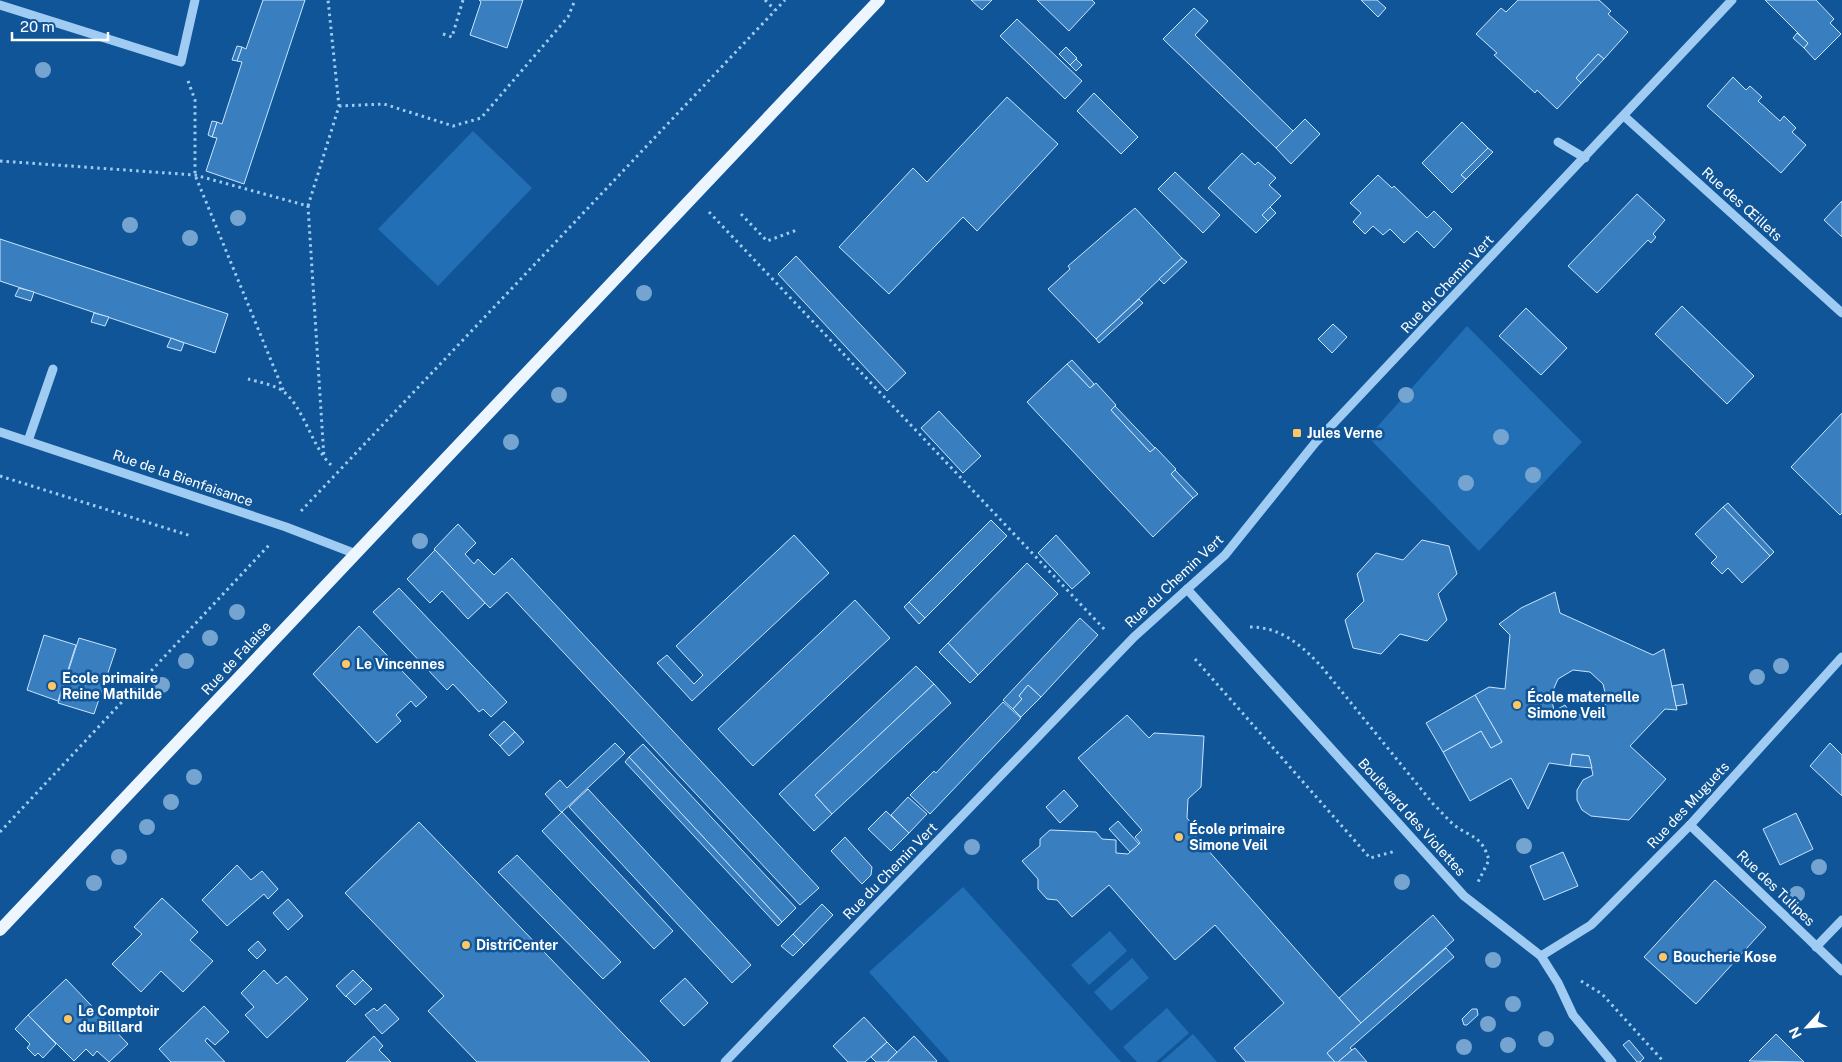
<svg xmlns="http://www.w3.org/2000/svg" width="1842" height="1062" font-family="'Public Sans',sans-serif">
  <style>
    .green { fill: #236fb6 }
    .building { fill: #397fbf; stroke: #c8e4fe; fill-rule: evenodd }
    .lines { fill: none; stroke-linecap: round; stroke-linejoin: round }
    .path { stroke: #a0ccf4; stroke-width: 3; stroke-dasharray: 2.5 4; stroke-linecap: butt }
    .minor { stroke: #a0ccf4; stroke-width: 9 }
    .major { stroke: #edf5ff; stroke-width: 12 }
    .tree { fill: #75a4d0 }
    .poi-dot { fill: #ffc663; stroke: #105597; stroke-width: 2 }
    .labels { text-anchor: middle; dominant-baseline: central; stroke-width: 5; stroke-linejoin: round; paint-order: stroke }
    .street-label { font-size: 14px; fill: #fff; stroke: #105597 }
    .poi-label { font-size: 14px; font-weight: bold; fill: #fff; stroke: #105597; text-anchor: start }
  </style>
  <rect width="100%" height="100%" fill="#105597"/>
  <g class="green">
    <path d="M473 131 532 188 438 286 378 229Z"/>
    <path d="M1467 326 1582 442 1479 551 1368 437Z"/>
    <path d="M963 887 1111 1051 1121 1062H950L869 972Z"/>
    <path d="M1110 931 1127 951 1089 985 1071 965Z"/>
    <path d="M1132 958 1149 978 1111 1011 1094 992Z"/>
    <path d="M1167 1008 1189 1033 1156 1062H1137L1123 1047Z"/>
    <path d="M1193 1034 1217 1062H1161Z"/>
  </g>
  <g class="building">
    <path d="M263 0H305L244 184 206 171 217 138 212 137 217 122 222 124 242 62 237 61 242 47 246 49Z"/>
    <path d="M479 0H523L507 48 470 35 481 2Z"/>
    <path d="M971 0H992L982 10Z"/>
    <path d="M1037 0H1092L1095 3 1069 31Z"/>
    <path d="M1361 0H1377L1386 8 1378 17Z"/>
    <path d="M1518 0H1599L1611 11 1608 14 1628 32 1604 59 1598 54 1576 78 1581 83 1557 109 1537 90 1535 93 1494 55 1497 53 1476 34 1501 8 1506 12Z"/>
    <path d="M1765 0H1816L1834 19 1830 23 1841 34 1815 60 1804 48 1808 43Z"/>
    <path d="M1194 8 1208 21 1195 35 1293 131 1276 148 1163 39Z"/>
    <path d="M1017 19 1082 81 1065 99 1000 36Z"/>
    <path d="M1797 33 1808 43 1804 48 1793 38Z"/>
    <path d="M237 46 242 47 237 61 232 60Z"/>
    <path d="M1066 47 1077 58 1070 65 1059 54Z"/>
    <path d="M1598 54 1604 59 1581 83 1576 78Z"/>
    <path d="M1076 59 1082 65 1076 71 1070 65Z"/>
    <path d="M1733 77 1746 90 1750 86 1762 97 1758 101 1780 121 1784 116 1796 128 1792 132 1806 145 1781 173 1707 106Z"/>
    <path d="M1094 93 1138 137 1121 154 1077 111Z"/>
    <path d="M1007 97 1058 144 977 231 963 217 889 294 839 247 913 168 927 182Z"/>
    <path d="M1305 119 1320 134 1291 164 1276 148Z"/>
    <path d="M212 121 217 122 212 137 208 135Z"/>
    <path d="M1462 122 1488 148 1461 175 1466 179 1452 193 1422 163Z"/>
    <path d="M1488 148 1493 152 1466 179 1461 175Z"/>
    <path d="M1242 153 1255 165 1258 162 1276 178 1269 185 1281 196 1262 215 1268 221 1256 233 1208 188Z"/>
    <path d="M1175 172 1220 215 1203 233 1158 189Z"/>
    <path d="M1378 175 1392 188 1394 186 1427 218 1434 211 1452 229 1434 248 1417 231 1404 243 1390 229 1383 235 1373 226 1365 234 1353 222 1361 213 1350 203Z"/>
    <path d="M1637 194 1665 220 1653 234 1656 237 1651 243 1648 240 1597 293 1568 266Z"/>
    <path d="M1842 201V237L1824 220Z"/>
    <path d="M1270 207 1276 213 1268 221 1262 215Z"/>
    <path d="M1135 208 1182 258 1096 339 1048 289 1070 269 1068 266Z"/>
    <path d="M0 239 228 314 215 353 0 281Z"/>
    <path d="M796 256 906 373 887 391 778 274Z"/>
    <path d="M1182 258 1187 262 1164 284 1159 279Z"/>
    <path d="M19 288 34 292 31 301 15 296Z"/>
    <path d="M1139 299 1143 303 1099 343 1096 339Z"/>
    <path d="M1682 306 1754 376 1727 404 1655 334Z"/>
    <path d="M1526 308 1567 348 1541 375 1499 336Z"/>
    <path d="M94 313 109 317 105 326 91 322Z"/>
    <path d="M1333 324 1347 337 1332 353 1318 339Z"/>
    <path d="M171 338 184 343 181 351 167 347Z"/>
    <path d="M1072 360 1094 384 1090 388 1067 364Z"/>
    <path d="M1067 364 1090 388 1096 383 1116 405 1111 410 1150 452 1155 447 1176 469 1171 474 1193 498 1153 537 1027 402Z"/>
    <path d="M1115 406 1155 448 1150 452 1111 410Z"/>
    <path d="M939 411 981 456 963 473 921 428Z"/>
    <path d="M1842 413V513L1840 515 1791 467Z"/>
    <path d="M1175 470 1198 494 1193 498 1171 474Z"/>
    <path d="M1728 503 1774 552 1770 556 1723 507Z"/>
    <path d="M1723 507 1770 556 1742 583 1728 568 1722 574 1711 563 1717 557 1695 534Z"/>
    <path d="M991 520 1007 536 925 618 909 602Z"/>
    <path d="M458 524 476 543 465 554 474 564 478 559 494 575 512 558 819 888 800 905 507 592 490 608 488 606 434 549Z"/>
    <path d="M794 535 829 573 692 701 657 663 667 655 694 684 703 675 676 646Z"/>
    <path d="M1056 535 1090 573 1072 589 1038 553Z"/>
    <path d="M1422 540 1449 546 1457 574 1438 594 1447 620 1427 641 1400 634 1381 654 1353 648 1345 620 1364 601 1357 574 1376 553 1403 560Z"/>
    <path d="M435 550 485 603 468 619 442 591 430 603 407 579Z"/>
    <path d="M1027 563 1058 594 978 675 948 643Z"/>
    <path d="M399 588 507 702 491 717 483 709 479 712 453 684 447 690 373 612Z"/>
    <path d="M1555 592 1560 613 1653 655 1664 649 1677 710 1665 709 1630 746 1666 779 1629 820 1591 816 1582 810 1577 800V790L1583 780 1593 775 1589 756 1572 754 1570 766 1549 763 1528 809 1511 778 1470 801 1443 752 1481 731 1491 748 1502 742 1475 695 1489 687 1505 689 1510 635 1499 624 1521 608ZM1573 670 1590 672 1603 684 1607 701 1599 717 1589 708 1581 715 1571 714 1565 705 1554 711 1551 695 1558 679Z"/>
    <path d="M855 600 890 638 753 766 718 729Z"/>
    <path d="M909 602 925 618 919 624 904 607Z"/>
    <path d="M1080 618 1098 635 1041 697 1028 685 1019 696 1022 699 1013 709 1003 700Z"/>
    <path d="M359 626 427 697 416 707 411 701 396 715 401 721 377 743 313 674Z"/>
    <path d="M44 635 76 645 58 701 27 690Z"/>
    <path d="M79 638 116 649 94 714 58 703Z"/>
    <path d="M948 643 978 675 970 683 939 652Z"/>
    <path d="M916 666 934 684 815 795 832 814 814 831 779 794Z"/>
    <path d="M934 684 951 703 832 814 815 795Z"/>
    <path d="M1683 684 1687 704 1676 706 1672 686Z"/>
    <path d="M1028 685 1041 697 1021 717 1013 709 1022 699 1019 696Z"/>
    <path d="M1475 695 1502 742 1491 748 1481 731 1443 752 1426 723Z"/>
    <path d="M1003 702 1021 718 930 814 910 795 934 771 936 773Z"/>
    <path d="M1127 715 1149 738 1154 733 1204 736 1201 787 1188 799 1187 818 1195 827 1191 831 1361 1023 1327 1053 1335 1062H1246L1234 1048 1284 1003 1215 925 1175 960 1109 885 1072 917 1057 900 1047 899 1038 889V879L1022 861 1040 846V839L1050 830 1096 832 1102 839 1116 840V853L1128 854 1140 843 1135 837 1142 830 1078 758Z"/>
    <path d="M504 721 515 732 500 746 489 735Z"/>
    <path d="M515 732 524 742 509 756 500 746Z"/>
    <path d="M615 743 625 753 562 812 560 811 545 794 560 780 567 788Z"/>
    <path d="M1830 743 1842 755V796L1810 766Z"/>
    <path d="M643 744 796 908 782 922 629 757Z"/>
    <path d="M1572 754 1589 756 1592 768 1570 766Z"/>
    <path d="M629 757 782 922 778 926 625 762Z"/>
    <path d="M588 789 751 965 732 983 569 807Z"/>
    <path d="M1064 790 1078 806 1060 823 1046 807Z"/>
    <path d="M908 797 927 814 909 833 891 815Z"/>
    <path d="M886 811 909 833 891 851 868 829Z"/>
    <path d="M562 812 673 931 654 949 542 831Z"/>
    <path d="M1796 813 1813 849 1780 865 1763 829Z"/>
    <path d="M1118 821 1139 844 1130 852 1109 829Z"/>
    <path d="M419 822 650 1062H477L428 1011 444 996 345 893Z"/>
    <path d="M845 837 872 867 871 875 862 884 831 851Z"/>
    <path d="M1563 852 1578 886 1544 900 1530 866Z"/>
    <path d="M517 855 621 962 603 979 498 872Z"/>
    <path d="M237 865 251 880 262 871 278 889 268 899 264 894 227 926 202 900Z"/>
    <path d="M1715 880 1766 927 1696 1004 1644 957Z"/>
    <path d="M162 898 198 932 190 940 213 961 183 992 161 971 141 992 112 964 142 934 134 927Z"/>
    <path d="M288 899 303 916 288 930 273 913Z"/>
    <path d="M822 904 833 915 804 945 793 934Z"/>
    <path d="M1433 915 1454 940 1361 1023 1339 998Z"/>
    <path d="M793 934 804 945 793 956 781 946Z"/>
    <path d="M258 941 266 950 257 959 248 950Z"/>
    <path d="M1446 948 1454 957 1350 1048 1352 1050 1338 1062H1335L1327 1053Z"/>
    <path d="M264 970 277 984 286 976 308 999 267 1038 245 1015 254 1007 241 993Z"/>
    <path d="M353 970 363 980 346 997 336 986Z"/>
    <path d="M685 978 708 1003 684 1026 660 1001Z"/>
    <path d="M66 979 128 1044 109 1062 97 1051 93 1056 86 1049 74 1061 28 1015Z"/>
    <path d="M363 980 372 989 355 1005 346 996Z"/>
    <path d="M385 1004 399 1019 382 1034 365 1015 374 1008 377 1011Z"/>
    <path d="M204 1006 229 1032 215 1045 207 1038 205 1041 225 1062H171L159 1049Z"/>
    <path d="M1472 1009H1477L1478 1015 1467 1025H1464L1462 1019Z"/>
    <path d="M28 1015 56 1044 43 1058 38 1053 35 1056 27 1048 30 1044 15 1029Z"/>
    <path d="M864 1017 887 1042 865 1062H848L833 1046Z"/>
    <path d="M1776 1034 1804 1062 1749 1061Z"/>
    <path d="M374 1036 383 1046 379 1050 391 1062H346Z"/>
    <path d="M914 1036 937 1061 935 1062H887Z"/>
    <path d="M1629 1040 1644 1058 1640 1062H1637L1623 1045Z"/>
    <path d="M887 1042 897 1052 887 1062H876L871 1057Z"/>
    <path d="M1355 1048 1367 1062H1338L1352 1050Z"/>
  </g>
  <g class="lines">
    <g class="path">
      <path d="M765 0 775 10"/>
      <path d="M443 34 452 37 463 0"/>
      <path d="M188 81 195 100V175L284 392"/>
      <path d="M339 106 384 104 453 126 481 118 568 17 575 0"/>
      <path d="M0 161 195 175 308 206 324 458"/>
      <path d="M308 206 339 106 328 0"/>
      <path d="M709 212 1106 631"/>
      <path d="M741 214 767 241 797 230"/>
      <path d="M248 379C258 382 276 385 284 392 304 408 312 447 331 465"/>
      <path d="M0 476 191 536"/>
      <path d="M301 511 785 0"/>
      <path d="M1250 627C1281 627 1301 645 1321 666L1434 805C1441 811 1447 819 1454 825 1472 838 1482 836 1489 860L1478 882"/>
      <path d="M1195 659 1370 858 1396 851"/>
      <path d="M0 832 270 544"/>
      <path d="M1581 981 1602 994 1664 1062"/>
    </g>
    <g class="minor">
      <path d="M0 5 181 62 195 0"/>
      <path d="M1624 116 1842 313"/>
      <path d="M1558 142 1585 158"/>
      <path d="M0 432 286 527 356 554"/>
      <path d="M28 441 53 369"/>
      <path d="M1187 589 1464 896 1541 956 1558 983 1573 1015 1612 1062"/>
      <path d="M1690 825 1842 971"/>
      <path d="M1816 947 1842 920"/>
      <path d="M1541 956 1591 925 1611 905 1690 825 1842 657"/>
      <path d="M725 1062 1134 637 1225 555 1315 443 1732 0"/>
    </g>
    <path class="major" d="M0 930 879 0"/>
  </g>
  <g class="tree">
    <circle cx="43" cy="70" r="8"/>
    <circle cx="238" cy="218" r="8"/>
    <circle cx="130" cy="225" r="8"/>
    <circle cx="190" cy="238" r="8"/>
    <circle cx="644" cy="293" r="8"/>
    <circle cx="559" cy="395" r="8"/>
    <circle cx="1406" cy="395" r="8"/>
    <circle cx="1501" cy="437" r="8"/>
    <circle cx="511" cy="442" r="8"/>
    <circle cx="1533" cy="475" r="8"/>
    <circle cx="1466" cy="483" r="8"/>
    <circle cx="420" cy="541" r="8"/>
    <circle cx="237" cy="612" r="8"/>
    <circle cx="210" cy="638" r="8"/>
    <circle cx="186" cy="661" r="8"/>
    <circle cx="1781" cy="666" r="8"/>
    <circle cx="1757" cy="677" r="8"/>
    <circle cx="162" cy="685" r="8"/>
    <circle cx="194" cy="777" r="8"/>
    <circle cx="171" cy="802" r="8"/>
    <circle cx="147" cy="827" r="8"/>
    <circle cx="1524" cy="846" r="8"/>
    <circle cx="972" cy="847" r="8"/>
    <circle cx="119" cy="857" r="8"/>
    <circle cx="1819" cy="867" r="8"/>
    <circle cx="1402" cy="882" r="8"/>
    <circle cx="94" cy="883" r="8"/>
    <circle cx="1797" cy="894" r="8"/>
    <circle cx="1493" cy="960" r="8"/>
    <circle cx="1513" cy="1004" r="8"/>
    <circle cx="1488" cy="1024" r="8"/>
    <circle cx="1546" cy="1039" r="8"/>
    <circle cx="1508" cy="1045" r="8"/>
    <circle cx="1464" cy="1047" r="8"/>
  </g>
  <g class="poi-dot">
    <rect x="1292" y="428" width="10" height="10" rx="2.5"/>
    <circle cx="346" cy="664" r="5"/>
    <circle cx="52" cy="686" r="5"/>
    <circle cx="1517" cy="705" r="5"/>
    <circle cx="1179" cy="837" r="5"/>
    <circle cx="466" cy="945" r="5"/>
    <circle cx="1663" cy="957" r="5"/>
    <circle cx="68" cy="1019" r="5"/>
  </g>
  <g class="labels">
    <g class="street-label">
      <text transform="translate(1742 204) rotate(42)">Rue des Œillets</text>
      <text transform="translate(1447 284) rotate(-47)">Rue du Chemin Vert</text>
      <text transform="translate(183 478) rotate(19)">Rue de la Bienfaisance</text>
      <text transform="translate(1174 581) rotate(-43)">Rue du Chemin Vert</text>
      <text transform="translate(236 658) rotate(-47)">Rue de Falaise</text>
      <text transform="translate(1688 805) rotate(-47)">Rue des Muguets</text>
      <text transform="translate(1412 817) rotate(48)">Boulevard des Violettes</text>
      <text transform="translate(890 871) rotate(-46)">Rue du Chemin Vert</text>
      <text transform="translate(1776 888) rotate(44)">Rue des Tulipes</text>
    </g>
    <g class="poi-label">
      <text x="1307" y="433">Jules Verne</text>
      <text x="356" y="664">Le Vincennes</text>
      <text x="62" y="678">Ecole primaire<tspan x="62" dy="16">Reine Mathilde</tspan></text>
      <text x="1527" y="697">École maternelle<tspan x="1527" dy="16">Simone Veil</tspan></text>
      <text x="1189" y="829">École primaire<tspan x="1189" dy="16">Simone Veil</tspan></text>
      <text x="476" y="945">DistriCenter</text>
      <text x="1673" y="957">Boucherie Kose</text>
      <text x="78" y="1011">Le Comptoir<tspan x="78" dy="16">du Billard</tspan></text>
    </g>
  </g>
  <g transform="translate(1807 1027) rotate(244)" stroke="#105597" stroke-width="4" paint-order="stroke">
  <path d="M0-4L9 19L0 12L-9 19Z" fill="#ffffff"/>
  <text y="-8" font-size="14" font-weight="bold" text-anchor="middle" fill="#ffffff">N</text>
  </g>
  <path d="M12 32v8h96v-8" fill="none" stroke="#ffffff" stroke-width="2.5"/>
  <text x="20" y="32" font-size="15" fill="#ffffff" stroke="#105597" stroke-width="4" paint-order="stroke">20 m</text>
</svg>
